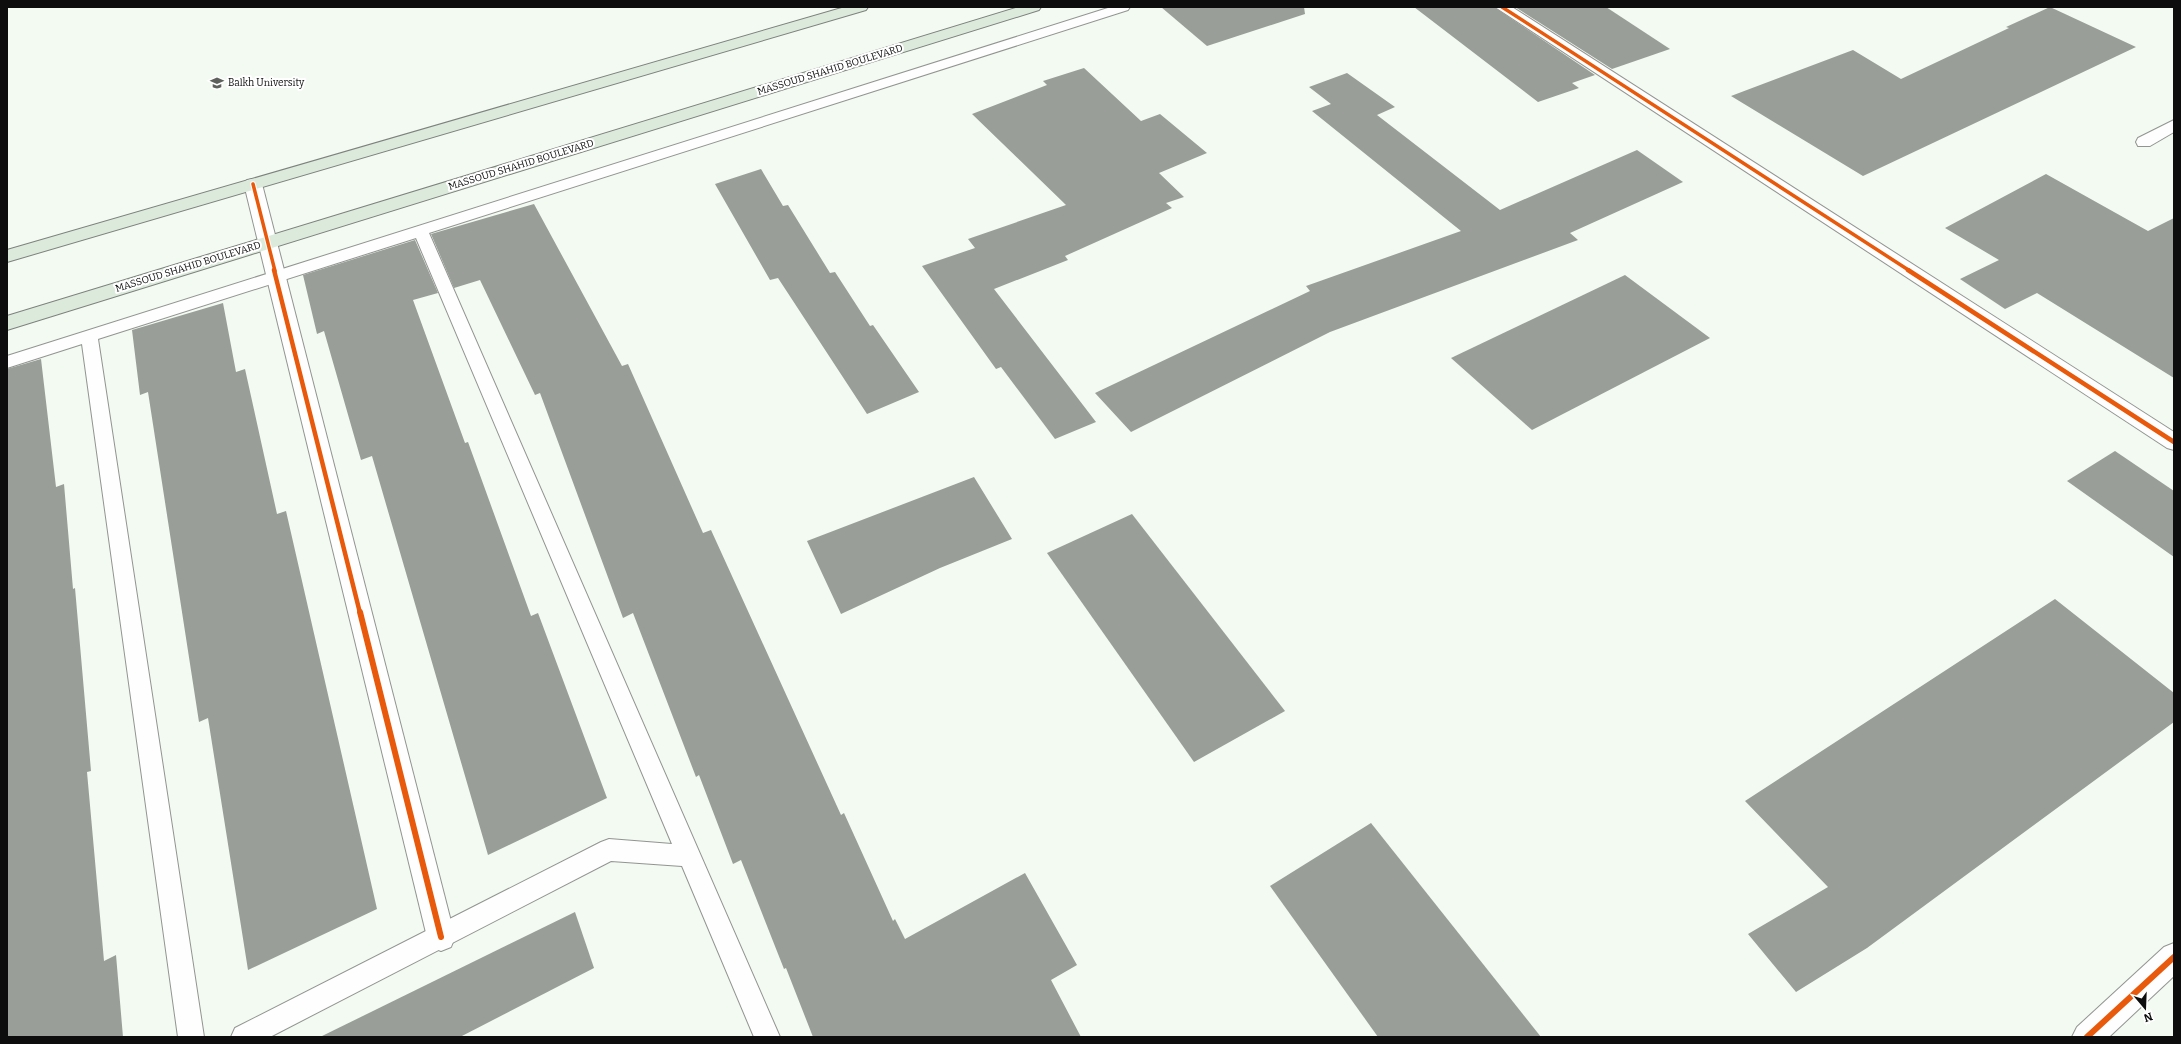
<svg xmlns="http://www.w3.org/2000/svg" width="2181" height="1044" font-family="Bitter,serif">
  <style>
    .building { fill: #999e98 }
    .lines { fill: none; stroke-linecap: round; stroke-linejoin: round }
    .service-casing { stroke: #919490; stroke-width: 2 }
    .minor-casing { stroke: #919490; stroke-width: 2 }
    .primary-casing { stroke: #7e817d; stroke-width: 2 }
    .service { fill: #fdfefd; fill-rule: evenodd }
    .minor { fill: #fdfefd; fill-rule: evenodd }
    .primary { fill: #dceadb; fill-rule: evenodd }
    .cycleway-far2-casing { stroke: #fff; stroke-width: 5.5 }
    .cycleway-far1-casing { stroke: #fff; stroke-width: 7 }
    .cycleway-casing { stroke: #fff; stroke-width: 8 }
    .cycleway-far2 { stroke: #e8590c; stroke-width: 3.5 }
    .cycleway-far1 { stroke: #e8590c; stroke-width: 4.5 }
    .cycleway { stroke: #e8590c; stroke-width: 6 }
    .labels { text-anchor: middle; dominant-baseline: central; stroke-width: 4; stroke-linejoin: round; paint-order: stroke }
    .far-street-label { font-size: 10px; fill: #0d0d0d; stroke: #fff }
    .far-poi-label { font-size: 10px; fill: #0d0d0d; stroke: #fff; text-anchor: start }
  </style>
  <rect width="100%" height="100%" fill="#f3faf2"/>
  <g class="building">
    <path d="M1161 7H1304L1305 14 1207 46Z"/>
    <path d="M1414 7H1494L1595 75 1572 83 1579 88 1538 102Z"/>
    <path d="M1515 7H1606L1670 49 1612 69Z"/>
    <path d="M2050 7 2136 47 1863 176 1731 96 1853 50 1901 79 2009 28 2006 27Z"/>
    <path d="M1084 68 1141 121 1160 114 1207 153 1159 173 1184 197 1166 203 1172 208 1065 256 1068 260 994 289 1096 422 1055 439 1001 367 996 369 922 266 975 248 968 239 1066 205 972 114 1047 85 1043 81Z"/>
    <path d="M1347 73 1395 107 1377 115 1500 210 1637 150 1683 182 1570 233 1578 240 1330 332 1131 432 1095 393 1310 291 1306 286 1461 231 1312 111 1331 104 1309 87Z"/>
    <path d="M761 169 783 206 788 205 830 273 835 272 870 326 873 325 919 392 867 414 778 278 770 280 715 184Z"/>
    <path d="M2046 174 2148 231 2174 218V378L2037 293 2005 309 1960 279 1999 260 1945 228Z"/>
    <path d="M534 204 622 366 628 364 703 533 711 530 841 815 844 813 893 921 895 919 905 939 1025 873 1077 965 1051 980 1081 1037H813L786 968 784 969 741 860 733 864 699 775 696 777 633 613 623 618 540 393 535 395 480 280 454 288 431 234Z"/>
    <path d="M415 240 438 293 413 300 465 443 468 442 531 616 538 613 607 798 488 855 372 456 361 460 324 331 317 334 303 275Z"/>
    <path d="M1625 275 1710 338 1532 430 1451 358Z"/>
    <path d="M223 303 236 372 245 369 277 514 286 511 377 909 248 970 208 718 199 722 148 392 140 395 132 330Z"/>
    <path d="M41 359 56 487 64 484 73 589 75 588 91 771 87 772 104 961 116 955 123 1037H7V369Z"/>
    <path d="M2115 451 2174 491V557L2067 481Z"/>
    <path d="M974 477 1012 539 940 568 841 614 807 541Z"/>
    <path d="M1132 514 1285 711 1194 762 1047 553Z"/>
    <path d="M2055 599 2174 693V722L1867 948 1796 992 1748 934 1828 887 1745 801Z"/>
    <path d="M1371 823 1541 1037H1378L1270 886Z"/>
    <path d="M575 912 594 968 460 1037H320Z"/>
  </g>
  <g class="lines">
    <g class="service-casing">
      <path id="service" d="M1111 7H1130L1128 10 429 233 780 1037H754L682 866 611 861 270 1037H231L235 1028 601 842 609 839 672 844 416 238 98 339 204 1037H178L82 344 7 368V356Z"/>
    </g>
    <g class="minor-casing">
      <g id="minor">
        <path d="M1495 7H1512L2174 432V450L2167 448Z"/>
        <path d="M2174 120V132L2150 146H2138L2136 142 2138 138Z"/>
        <path d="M253 179 259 180 262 184 455 937 451 947 441 951 431 947 427 937 244 184 247 180Z"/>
        <path d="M2174 943V976L2109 1037H2072L2077 1027 2164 947Z"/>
      </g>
    </g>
    <g class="primary-casing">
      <g id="primary">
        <path d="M845 7H868L866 10 7 262V250Z"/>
        <path d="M1019 7H1041L1039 10 7 330V316Z"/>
      </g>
    </g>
    <use href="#service" class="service"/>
    <use href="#minor" class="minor"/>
    <use href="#primary" class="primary"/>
    <g class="cycleway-far2-casing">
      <g id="cycleway-far2">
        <path d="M1502 7 1910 271"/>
        <path d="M253 184 275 271"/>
      </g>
    </g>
    <g class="cycleway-far1-casing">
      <g id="cycleway-far1">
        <path d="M274 270 360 613"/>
        <path d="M1908 270 2174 442"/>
      </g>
    </g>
    <g class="cycleway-casing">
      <g id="cycleway">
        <path d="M360 612 441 937"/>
        <path d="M2087 1037 2174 957"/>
      </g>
    </g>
    <use href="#cycleway-far2" class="cycleway-far2"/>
    <use href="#cycleway-far1" class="cycleway-far1"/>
    <use href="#cycleway" class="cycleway"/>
  </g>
  <defs>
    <g id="university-bare" transform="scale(1.08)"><path d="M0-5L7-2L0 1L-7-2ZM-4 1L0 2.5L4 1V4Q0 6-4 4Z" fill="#5e605d" stroke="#fff" stroke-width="2.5" paint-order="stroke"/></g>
  </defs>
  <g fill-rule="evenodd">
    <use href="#university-bare" x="217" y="83"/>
  </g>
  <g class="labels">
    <g class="far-street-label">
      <text transform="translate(830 70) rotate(-17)">MASSOUD SHAHID BOULEVARD</text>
      <text transform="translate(521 165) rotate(-17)">MASSOUD SHAHID BOULEVARD</text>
      <text transform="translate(188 267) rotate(-17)">MASSOUD SHAHID BOULEVARD</text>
    </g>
    <g class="far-poi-label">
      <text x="228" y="83">Balkh University</text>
    </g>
  </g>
  <rect width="2181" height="1044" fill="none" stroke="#0d0d0d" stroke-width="16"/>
  <g transform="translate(2145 1008) rotate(161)" stroke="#ffffff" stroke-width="3" paint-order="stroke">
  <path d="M0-3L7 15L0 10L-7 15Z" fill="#0d0d0d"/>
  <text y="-6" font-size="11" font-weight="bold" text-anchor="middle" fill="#0d0d0d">N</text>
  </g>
</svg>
